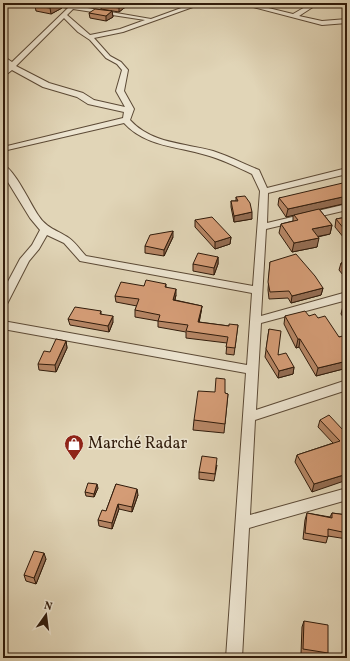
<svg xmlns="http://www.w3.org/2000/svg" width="350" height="661" font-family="Vollkorn,serif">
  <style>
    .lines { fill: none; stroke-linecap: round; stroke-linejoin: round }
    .minor-casing { stroke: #5c4a36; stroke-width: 2 }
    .minor { fill: #ece4d0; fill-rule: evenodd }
    .wall { fill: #b68665; stroke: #301b0b }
    .shaded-wall { fill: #946d53; stroke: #301b0b }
    .building { fill: #d49c76; stroke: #301b0b }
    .labels { text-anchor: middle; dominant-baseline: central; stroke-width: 3; stroke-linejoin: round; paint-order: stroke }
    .poi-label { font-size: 16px; fill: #301b0b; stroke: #ece4d0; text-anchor: start }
  </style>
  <rect width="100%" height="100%" fill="#e1d5b7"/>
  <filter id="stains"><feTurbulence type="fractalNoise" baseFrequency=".005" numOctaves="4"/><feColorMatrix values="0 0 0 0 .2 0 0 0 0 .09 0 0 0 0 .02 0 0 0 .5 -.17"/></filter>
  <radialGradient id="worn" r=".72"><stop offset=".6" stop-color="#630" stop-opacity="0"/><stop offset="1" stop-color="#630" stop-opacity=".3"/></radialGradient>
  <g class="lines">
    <g class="minor-casing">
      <g id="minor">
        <path d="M5 3H11L3 10V5Z"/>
        <path d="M45 3 71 5 73 3H79L76 6 151 19 195 3H204L123 32 94 38 110 56 121 62 128 70 124 91 134 109 130 120C152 144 184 143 213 151 229 156 244 164 259 170L267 188 347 168V174L268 193 267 223 347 204V210L266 229 261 316 347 292V300L261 323 256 410 347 380V390L255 420 250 515 347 488V500L249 528 242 658H226L246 373 3 329V321L247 365 252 293 80 261 64 243 47 235 39 249 29 261 7 304 3 305V291L20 259 32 245 40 230 30 218 3 174V165C14 168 31 205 38 215 46 228 57 230 69 238 76 243 81 251 86 256L253 286 260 191 252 174C237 167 222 159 206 155 177 146 146 147 124 123L3 151V147L123 118 124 112 88 104 77 97 43 87 12 70 3 77V71L8 66 3 62V56L12 62 68 8ZM73 9 145 20 120 29 90 35 67 15ZM64 18 78 32 90 40 106 58 117 64 122 70 116 91 125 107 94 100 83 93 49 83 16 66Z"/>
        <path d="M238 3H248L293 14 312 3H319L299 16 322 21 347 19V23L322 25Z"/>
      </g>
    </g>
    <use href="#minor" class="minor"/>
  </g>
  <g class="wall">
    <path d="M62 3V8L51 14 36 11 35 6Z"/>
    <path d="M101 5H128L119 12 101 9Z"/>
    <path d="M112 11 113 17 106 21 90 18 89 13Z"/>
    <path d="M236 197 252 219 234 222 231 207V201H236Z"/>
    <path d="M279 198 347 203 319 209 332 225 330 234 318 237 317 247 292 252 279 233 281 224 293 221V215L286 217 278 205Z"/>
    <path d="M347 217V237L344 238 335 227 336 219Z"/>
    <path d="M195 220 231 237 230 244 215 249 195 227Z"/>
    <path d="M173 237 164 256 145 253V246Z"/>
    <path d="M218 257V264L214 275 193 271V264Z"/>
    <path d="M347 261V280L339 270 341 263Z"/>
    <path d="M270 262 323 288 321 295 291 303 288 298 269 299 268 290Z"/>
    <path d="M166 284V287L176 295 175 300 202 306 201 312 199 322 229 326 238 325 234 355 226 354 227 343 186 338V332L158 327V321L135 317V310L137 306 116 302 115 296 144 286Z"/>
    <path d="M347 305V323L341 314 343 306Z"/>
    <path d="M101 311V314L113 322 109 332 70 325 68 319Z"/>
    <path d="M285 316H309L318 318 339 337 347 335V368L316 376 299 347 296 348 284 324Z"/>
    <path d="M269 329 278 355 294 367 293 374 278 378 265 357Z"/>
    <path d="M66 341 67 348 56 372 39 370 38 364 50 352Z"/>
    <path d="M225 393 228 394 224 433 193 430 194 420Z"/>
    <path d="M320 420 343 430 347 428 312 492 295 462 297 455 333 443 318 427Z"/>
    <path d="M217 465 214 481 199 479V472Z"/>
    <path d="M116 484 138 495 132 512 119 509 112 529 99 526 98 520 106 511Z"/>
    <path d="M98 488 94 497 86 496 85 492Z"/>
    <path d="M307 513 330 517 332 513 347 515V539L328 536 326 543 303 539 305 520Z"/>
    <path d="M46 559 36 584 26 581 24 575Z"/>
    <path d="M304 621 328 653 326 658 301 654 302 627Z"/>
  </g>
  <g class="shaded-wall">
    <path d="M62 3V8L51 14 50 8Z"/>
    <path d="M126 3H128V5L119 12V8Z"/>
    <path d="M112 11 113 17 106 21V16Z"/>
    <path d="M347 196V203L286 217 288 209Z"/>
    <path d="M252 212V219L234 222V216Z"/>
    <path d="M332 225 330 234 310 238 312 229Z"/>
    <path d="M345 230H347V237L344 238Z"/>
    <path d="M173 231V237L164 256V250Z"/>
    <path d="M231 237 230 244 215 249V242Z"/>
    <path d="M319 238 317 247 292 252 294 243Z"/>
    <path d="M218 257V264L214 275V268Z"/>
    <path d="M323 288 321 295 291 303 292 296Z"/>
    <path d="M176 289V295L173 306V300Z"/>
    <path d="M202 306 201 312 198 329V322Z"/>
    <path d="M113 316V322L109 332 108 326Z"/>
    <path d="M298 339H300L299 347 296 348Z"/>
    <path d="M66 341 67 348 56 372 55 365Z"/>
    <path d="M347 361V368L316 376 318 368Z"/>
    <path d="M294 367 293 374 278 378 279 371Z"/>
    <path d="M347 474V480L312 492 314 484Z"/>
    <path d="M97 484 98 488 94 497V494Z"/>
    <path d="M137 489 138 495 132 512V507Z"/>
    <path d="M118 504 119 509 112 529V523Z"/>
    <path d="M44 553 46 559 36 584 34 578Z"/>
  </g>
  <g class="building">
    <path d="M40 3H62L50 8 35 6Z"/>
    <path d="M103 3H126L119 8 101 5Z"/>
    <path d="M95 9 112 11 106 16 89 13Z"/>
    <path d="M347 182V196L288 209 279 198Z"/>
    <path d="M245 196 250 203 252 212 234 216 231 201H238L236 197Z"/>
    <path d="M319 209 332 225 312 229 319 238 294 243 281 224 298 220 294 215Z"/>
    <path d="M212 217 231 237 215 242 195 220Z"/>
    <path d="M347 217V230H345L336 219Z"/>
    <path d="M173 231 164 250 145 246 150 235Z"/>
    <path d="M198 253 218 257 214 268 193 264Z"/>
    <path d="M296 254 315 276 323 288 292 296 289 291 270 292 268 282 270 262Z"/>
    <path d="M347 261V271L341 263Z"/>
    <path d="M146 280 166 284 165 287 176 289 173 300 202 306 198 322 229 326V324L238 325 235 348 226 347 228 337 186 331 188 325 158 321 160 315 135 310 139 299 115 296 121 282 144 286Z"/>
    <path d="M347 305V311L343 306Z"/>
    <path d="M75 307 101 311 100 314 113 316 108 326 68 319Z"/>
    <path d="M305 311 309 316 315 314 318 318 325 316 339 337 347 335V361L318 368 300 339H298L285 316Z"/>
    <path d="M269 329 281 331 278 355 286 353 294 367 279 371 266 349Z"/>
    <path d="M56 339 66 341 55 365 38 364 44 351 50 352Z"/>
    <path d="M216 378 225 379V393L228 394 225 424 194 420 198 391 215 392Z"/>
    <path d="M329 415 343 430 347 428V474L314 484 297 455 340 441 320 420Z"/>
    <path d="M202 456 217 458 215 474 199 472Z"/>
    <path d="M88 483 97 484 94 494 85 492Z"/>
    <path d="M116 484 137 489 132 507 118 504 112 523 98 520 102 510 106 511Z"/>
    <path d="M307 513 332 518V513L347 515V533L328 529V537L305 533Z"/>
    <path d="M34 551 44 553 34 578 24 575Z"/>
    <path d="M304 621 328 625V653L303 649Z"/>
  </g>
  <defs>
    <g id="shop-pin" transform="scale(1)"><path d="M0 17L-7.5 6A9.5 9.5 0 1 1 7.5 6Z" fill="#8f2418" stroke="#ece4d0"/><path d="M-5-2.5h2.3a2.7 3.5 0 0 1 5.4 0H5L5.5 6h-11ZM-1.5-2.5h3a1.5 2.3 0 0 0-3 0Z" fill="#fff"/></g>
  </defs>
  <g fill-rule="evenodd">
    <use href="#shop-pin" x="74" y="444"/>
  </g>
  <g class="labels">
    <g class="poi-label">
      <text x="88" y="444">Marché Radar</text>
    </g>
  </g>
  <rect width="350" height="661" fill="none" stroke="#e1d5b7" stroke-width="16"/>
  <rect x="4" y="4" width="342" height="653" fill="none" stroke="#301b0b" stroke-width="2"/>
  <rect x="8" y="8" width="334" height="645" fill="none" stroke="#301b0b"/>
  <g transform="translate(46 615) rotate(14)" stroke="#ece4d0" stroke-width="3" paint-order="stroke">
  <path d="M0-3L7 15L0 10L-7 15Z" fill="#301b0b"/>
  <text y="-6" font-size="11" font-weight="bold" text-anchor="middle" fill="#301b0b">N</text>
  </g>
  <rect width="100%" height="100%" filter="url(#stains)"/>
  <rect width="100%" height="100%" fill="url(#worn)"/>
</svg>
